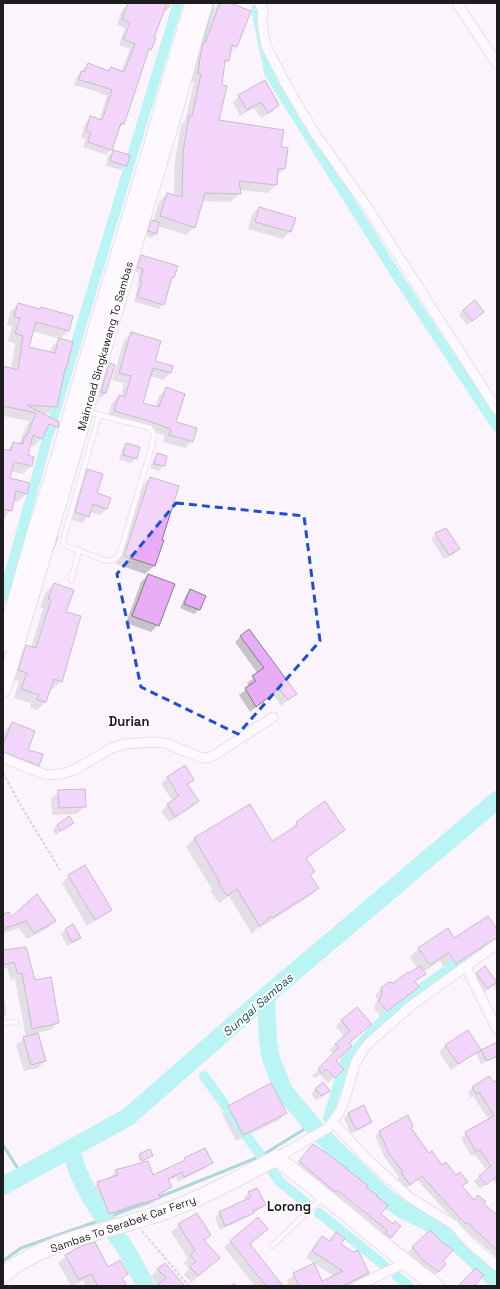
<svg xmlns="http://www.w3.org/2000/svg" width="500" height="1289" font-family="'Space Grotesk',sans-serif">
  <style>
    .shadow { fill: #0003 }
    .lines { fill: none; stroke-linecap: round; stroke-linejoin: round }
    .stream { stroke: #55b3ac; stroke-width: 3 }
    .canal { stroke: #6cf4e8; stroke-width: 10 }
    .river { stroke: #6cf4e8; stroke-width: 18 }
    .building { fill: #e9adf8; stroke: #837d84 }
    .service-casing { stroke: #cbc5cd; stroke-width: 6 }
    .minor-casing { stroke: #cbc5cd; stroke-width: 11 }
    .trunk-casing { stroke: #cbc5cd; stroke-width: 17 }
    .path { stroke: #afaab0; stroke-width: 2; stroke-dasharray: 3 2; stroke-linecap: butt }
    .service { stroke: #fff; stroke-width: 4.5 }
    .minor { stroke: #fff; stroke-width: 9 }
    .trunk { stroke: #fff; stroke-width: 15 }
    .marked { fill: none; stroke: #1d4ed8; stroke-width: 3; stroke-dasharray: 8 5; stroke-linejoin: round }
    .labels { text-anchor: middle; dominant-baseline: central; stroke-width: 4; stroke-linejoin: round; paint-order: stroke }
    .street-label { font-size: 11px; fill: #1f1c1f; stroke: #fff }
    .water-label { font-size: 12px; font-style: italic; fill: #17524e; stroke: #fff }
    .quarter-label { font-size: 13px; font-weight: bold; fill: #1f1c1f; stroke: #fff }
  </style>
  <rect width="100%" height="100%" fill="#fbf4fd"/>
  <g class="shadow">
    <path d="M154 3H172L171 6 166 11 163 10 153 38 150 50 147 53 123 124 118 129 111 150 106 155 83 147 86 139 81 137 85 123 91 117 99 120 107 96 92 90 74 85 76 78 88 64 107 72 111 68 121 72 130 49 119 45 125 28 117 25 122 10 128 5Z"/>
    <path d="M220 3H227L236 46 229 53 228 61 223 65 218 121 280 147 287 149 284 169 277 176 276 185 268 193 239 190 240 193 231 202 202 201 194 227 186 235 158 226 156 234 152 238 144 235 147 226 152 221 153 222 159 202 167 194 174 196 175 161 181 125 185 121 194 82H191L198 48 213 9Z"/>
    <path d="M239 96 278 105 272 112 261 118 254 108 240 116 233 103Z"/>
    <path d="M113 152 126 165 121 170 106 166 108 156Z"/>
    <path d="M259 208 290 231 283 239 248 229 252 215Z"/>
    <path d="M141 256 173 277 171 280 163 304 159 309 134 302 138 286H137L139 273 134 271 137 260Z"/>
    <path d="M18 304 39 310 41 308 72 317 68 331 60 339 32 331 27 348 50 353 51 348 59 339 65 368 56 406 48 414H41L57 427 49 435 44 433 41 439 33 447 30 445 27 456 33 458 31 466 23 474 11 471 8 479 26 494 18 502 13 501 11 510 6 516 3 523V450L6 451 14 443H19L29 421 3 416V367L11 369 15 344 8 341 12 326 7 325 10 312Z"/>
    <path d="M463 310 483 312 467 325 459 315Z"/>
    <path d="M131 333 154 362 172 367 170 373 163 380 150 376 142 403 155 407 159 396 166 389 175 422 192 441 185 448 163 442 165 436 139 426 108 418 112 403 119 396H121L124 383 112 380 124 341Z"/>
    <path d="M109 364 106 393 101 398 97 396 105 369Z"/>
    <path d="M126 444 136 458 131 463 119 460 122 449Z"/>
    <path d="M158 454 166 457 164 466 159 471 150 468 153 459Z"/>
    <path d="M88 470 96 494 107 509 100 515 90 512 88 516 82 523 69 519 81 476Z"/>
    <path d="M150 478 154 566 145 574 116 564 141 487Z"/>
    <path d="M436 534 459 549 454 554 444 559 431 539Z"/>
    <path d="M148 575 158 625 151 632 126 623 141 582Z"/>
    <path d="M54 584 61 681 53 689H50L46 702 37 710 30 708 31 703 14 698 19 681 10 679 18 655 26 646 31 648 43 608 40 607 46 592Z"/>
    <path d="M190 591 199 610 194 614 180 608 186 595Z"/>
    <path d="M241 636 296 694 281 706 273 694 250 712 239 695 249 687 247 683 258 674 235 642Z"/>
    <path d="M12 723 27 750 38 765 31 772 3 761V736L5 730Z"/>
    <path d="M167 778 193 780 187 786 197 801 192 807 169 822 161 811 173 801 161 784Z"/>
    <path d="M59 791 85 806 77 814 52 815 51 799Z"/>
    <path d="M250 805 272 842 289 831V830L296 823 344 829 336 837 306 859 314 872 310 876 318 888 310 896 263 926 262 924 252 934 229 896 219 903 210 890 212 889 186 847 194 839Z"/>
    <path d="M72 823 56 835 53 830 57 825Z"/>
    <path d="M69 876 110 909 103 916 87 926 62 883Z"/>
    <path d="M3 916 11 918 55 921 48 928 27 939 19 928 3 933Z"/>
    <path d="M73 926 79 937 75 942 67 946 61 934 65 930Z"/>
    <path d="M497 931V938L491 944 484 948 447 972 440 961 423 972 424 974 415 982 418 986 380 1016 374 1008 377 999 375 995 381 989 393 984 418 969 410 957 419 948 454 939Z"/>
    <path d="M26 948 34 981 58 1023 50 1030 37 1033 45 1061 38 1068 24 1071 16 1045 26 1037 15 979 11 980 7 968 3 969V953Z"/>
    <path d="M477 974 496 983 497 982V992L493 985 483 993 472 978Z"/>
    <path d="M3 990 7 1014 3 1017Z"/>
    <path d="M342 1020 370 1024 349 1044 335 1061 342 1069 328 1083 320 1075 315 1078 312 1076 334 1054 329 1050 344 1037 336 1026Z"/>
    <path d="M468 1031 480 1051 497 1043V1057L481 1064 476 1053 451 1070 439 1052 446 1045Z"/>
    <path d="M497 1082V1186L493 1179 480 1189 474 1181 487 1171 475 1155 471 1156 461 1138 466 1133 489 1120 473 1096 471 1098 468 1092 472 1088 493 1084Z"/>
    <path d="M322 1083 329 1091 324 1096 316 1100 311 1094Z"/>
    <path d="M229 1106 286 1113 279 1120 236 1141 222 1114Z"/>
    <path d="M364 1106 371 1121 367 1126 351 1134 344 1118 348 1114Z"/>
    <path d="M407 1117 410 1128 429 1154 442 1166 473 1201 483 1204 497 1216V1258L461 1226 460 1227 417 1180 405 1189 397 1179 399 1177 385 1158 375 1136 379 1132Z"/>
    <path d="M308 1151 393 1225 399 1226 385 1242 295 1166Z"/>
    <path d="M140 1155 152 1156 140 1162 138 1157Z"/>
    <path d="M185 1159 211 1162 206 1168 178 1182 176 1177 168 1181 171 1187 165 1192 159 1196V1198L154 1203 139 1208 138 1207 103 1219 92 1189 98 1183 111 1179 110 1177 116 1171 148 1162 152 1176 181 1163Z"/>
    <path d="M249 1193 265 1205 248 1217 220 1230 215 1218 219 1213 246 1201 244 1197Z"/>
    <path d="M196 1214 210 1235 204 1241 211 1265 191 1283 184 1274 189 1269 184 1263 188 1258 171 1232 179 1225Z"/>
    <path d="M258 1218 267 1229 249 1245 278 1282 280 1281 283 1286H255L224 1247Z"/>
    <path d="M430 1231 442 1261 445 1264 434 1276 420 1265 408 1252Z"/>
    <path d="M336 1234 339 1244 368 1273 361 1280 348 1286H289L287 1281 294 1274 322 1282 334 1276 306 1258 315 1244 322 1237 328 1241Z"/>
    <path d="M66 1256 126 1274 122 1279 126 1286H86L83 1280 73 1286H71L58 1263Z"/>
    <path d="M158 1269 184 1286H158L151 1276Z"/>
    <path d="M234 1282 238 1286H229Z"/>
    <path d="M405 1283 406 1286H397Z"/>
  </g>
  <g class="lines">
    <g class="stream">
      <path d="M201 45 213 3"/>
      <path d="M52 550 57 537"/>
      <path d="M3 1145 22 1175"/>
      <path d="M157 1198 261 1156 306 1128"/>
      <path d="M3 1261 21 1248 104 1219 150 1201"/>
    </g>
    <g class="canal">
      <path d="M256 9 269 73 393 270 497 427"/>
      <path d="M3 597 48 436 178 3"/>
      <path d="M204 1076 261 1156"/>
      <path d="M328 1118 345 1061 392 1010 466 956"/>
      <path d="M272 1171 280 1182 306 1203"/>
      <path d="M319 1213 384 1265"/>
      <path d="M397 1276 409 1286"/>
    </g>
    <g class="river">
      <path d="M266 996 268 1042 271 1059 284 1091 313 1126 341 1155 385 1197 403 1210 440 1228 476 1260 497 1281"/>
      <path d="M71 1148C79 1188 103 1215 125 1248 132 1260 139 1273 146 1286"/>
      <path d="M3 1186 128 1117 266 996 497 800"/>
    </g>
  </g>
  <g class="building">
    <path d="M128 3H167L154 38H156L151 50 149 49 130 107 124 124 121 123 112 150 88 142 91 133 86 131 90 116 102 120 112 90 98 85 79 80 81 71 84 72 88 63 109 71 111 67 124 72 135 44 123 39 130 23 122 19Z"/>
    <path d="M220 3H230L251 11 237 47 232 45 229 61 225 60 222 85 227 86 219 120 284 130 281 147 288 148 285 169 278 168 277 185 239 181 241 194 205 193 195 228 160 216 167 193 182 197 183 152 189 116H192L201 74H198L200 58 203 42 205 43Z"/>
    <path d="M265 80 279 105 268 113 261 102 247 110 238 95Z"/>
    <path d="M113 150 130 155 127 166 110 161Z"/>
    <path d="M259 207 296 218 291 232 255 222Z"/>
    <path d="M151 220 159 222 157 234 148 231Z"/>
    <path d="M141 255 178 266 174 278 172 277 164 305 137 297 142 282 140 281 143 269 137 267Z"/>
    <path d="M475 300 484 312 472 321 463 310Z"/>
    <path d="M18 303 40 309 41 307 73 316 69 331 36 322 29 347 55 353 59 338 73 342 66 369H65L57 407 27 405 59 422 58 428 49 424 42 439 33 435 28 455 34 457 32 466 14 462 10 478 30 483 27 494 16 491 12 511 3 509V449L11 451 13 442 23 444 24 437H26L36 413 3 406V366L18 370 23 336 15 333 20 318 14 317Z"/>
    <path d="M131 332 161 341 155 361 173 366 171 373 153 368 143 403 159 407 166 387 185 394 176 422 197 428 193 442 169 435 171 429 146 420 114 411 119 395 125 397 131 376 119 373Z"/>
    <path d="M109 363 115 365 106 393 101 392Z"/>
    <path d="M126 443 140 447 137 459 123 455Z"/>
    <path d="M157 453 167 456 165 466 154 464Z"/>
    <path d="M87 469 103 474 97 493 111 498 107 509 93 504 89 517 75 512Z"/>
    <path d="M150 477 179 486 162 540H164L155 566 124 556Z"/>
    <path d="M446 528 460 549 449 555 435 533Z"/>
    <path d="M148 574 175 584 159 626 132 616Z"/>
    <path d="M54 583 74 590 66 612 81 616 62 682 54 679 46 702 37 700 39 695 21 689 27 673 18 670 26 645 36 648 51 600 48 599Z"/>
    <path d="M190 589 206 596 200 610 184 604Z"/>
    <path d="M249 629 297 694 288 700 279 689 256 707 245 688 256 681 252 676 264 668 240 636Z"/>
    <path d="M12 722 35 731 28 750 43 754 39 766 3 752V745Z"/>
    <path d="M185 765 194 780 187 784 199 801 175 817 167 804 179 796 167 777Z"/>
    <path d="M85 789 86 807 59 808 58 790Z"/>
    <path d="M325 801 345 830 306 858 315 872 310 875 319 888 272 918 270 916 260 927 237 889 227 896 218 882 219 881 194 838 250 804 272 841 298 825 296 822Z"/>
    <path d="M69 816 74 823 61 831 57 825Z"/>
    <path d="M85 865 112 910 95 920 68 875Z"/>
    <path d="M37 894 56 921 34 933 26 921 3 929V914L9 912 11 917Z"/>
    <path d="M488 916 497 929V938L494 939 456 964 449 953 430 965 418 948 448 928 454 938Z"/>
    <path d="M73 924 81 938 72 942 65 929Z"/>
    <path d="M26 947 35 980 51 977 59 1023 32 1029 22 973 18 974 14 962 3 965V950Z"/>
    <path d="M420 966 426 974 415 981 419 987 387 1011 379 1002 382 993 381 988 388 982 393 983 408 972 409 973Z"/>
    <path d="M485 966 497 982 488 989 476 973Z"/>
    <path d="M357 1007 372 1024 349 1043 352 1046 336 1061 344 1069 335 1078 326 1069 322 1073 318 1069 339 1047 335 1044 350 1031 341 1020Z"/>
    <path d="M468 1030 481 1050 458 1064 445 1045Z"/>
    <path d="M38 1033 46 1061 31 1065 23 1037Z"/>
    <path d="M497 1042V1056L489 1060H486L481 1050Z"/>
    <path d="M489 1076 494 1082 497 1080V1176L486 1185 479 1176 491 1166 480 1150 476 1152 465 1132 494 1116 479 1092 476 1094 472 1087Z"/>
    <path d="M323 1082 330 1091 321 1096 315 1089Z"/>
    <path d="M271 1083 287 1113 243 1135 228 1106Z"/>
    <path d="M364 1105 372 1122 356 1130 348 1113Z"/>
    <path d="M408 1115 413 1126 411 1128 429 1153 432 1151 442 1165 446 1162 456 1175 460 1172 468 1182 462 1186 474 1200 478 1195 486 1202 484 1204 497 1215V1250L467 1222 466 1224 458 1216 422 1176 410 1185 401 1173 403 1172 389 1154 379 1131Z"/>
    <path d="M313 1144 328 1154 368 1186 367 1188 377 1195 376 1196 388 1205 381 1214 393 1224 395 1221 401 1226 391 1238 385 1233 387 1230 337 1190 335 1192 299 1161Z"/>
    <path d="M205 1148 213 1163 184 1177 182 1172 168 1179 172 1187 159 1194 160 1198 144 1203V1202L109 1214 97 1182 118 1175 115 1170 148 1161 153 1175 185 1160 184 1158Z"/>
    <path d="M150 1149 153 1156 142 1161 139 1154Z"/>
    <path d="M257 1188 266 1205 253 1211 254 1213 225 1226 219 1212 251 1197 248 1192Z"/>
    <path d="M197 1213 211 1235 204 1240 220 1258 198 1276 190 1267 196 1261 190 1255 195 1251 178 1224Z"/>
    <path d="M258 1217 268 1229 250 1244 283 1286H266L230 1241Z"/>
    <path d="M430 1230 445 1245 446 1244 453 1250 443 1261 446 1264 439 1272 424 1261 412 1247Z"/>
    <path d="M336 1232 345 1238 341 1244 353 1252 358 1250 369 1273 342 1286H299L293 1273 314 1263 322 1281 343 1271 312 1251 322 1236 330 1241Z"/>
    <path d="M95 1242 108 1267 120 1260 128 1274 122 1278 127 1286H98L91 1274 79 1280 65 1255 81 1246Z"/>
    <path d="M165 1263 185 1286H156L166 1278 157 1269Z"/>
    <path d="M476 1268 484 1275 474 1286H458Z"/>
  </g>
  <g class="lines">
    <g class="service-casing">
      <g id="service">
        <path d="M88 412 150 428 154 434 153 442 120 553C117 559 114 560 107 561L66 546 64 545 63 540 99 415"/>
        <path d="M71 581 79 550"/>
        <path d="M3 1023 16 1022"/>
        <path d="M272 1246 323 1197"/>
      </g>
    </g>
    <g class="minor-casing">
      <g id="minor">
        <path d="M259 3 262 8 263 12 262 23 266 46 285 83 314 132 367 207 497 410"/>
        <path d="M457 3 497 64"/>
        <path d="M3 758 46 775 60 774 74 770 112 748 124 744 153 742 165 743 200 757 207 758 215 755 273 717"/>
        <path d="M466 967 497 1029"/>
        <path d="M333 1122 365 1157 409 1197 454 1225 470 1243 497 1266"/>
        <path d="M276 1158 328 1128 340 1111 345 1099 355 1064 361 1053 370 1042 412 1005 497 944"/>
        <path d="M357 1286 405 1263"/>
      </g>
    </g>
    <g class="trunk-casing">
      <g id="trunk">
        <path d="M3 644 34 535 59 456 89 352 152 144 169 83 193 3"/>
        <path d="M3 689C59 507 110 323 166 141 180 95 191 49 205 3"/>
        <path d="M3 1275C48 1237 115 1231 169 1210 206 1196 241 1177 276 1158 331 1199 382 1245 436 1286"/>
      </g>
    </g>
    <g class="path">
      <path d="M3 773 21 806 60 870"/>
      <path d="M142 1231 189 1286"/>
    </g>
    <use href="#service" class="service"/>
    <use href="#minor" class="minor"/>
    <use href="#trunk" class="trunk"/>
  </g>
  <path d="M0 0H500V1289H0ZM176 503 304 516 320 641 238 734 141 687 117 574Z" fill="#fbf4fd" fill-opacity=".55" fill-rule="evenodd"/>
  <path class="marked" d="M176 503 304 516 320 641 238 734 141 687 117 574Z"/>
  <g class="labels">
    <g class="street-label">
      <text transform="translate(105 346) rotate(-74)">Mainroad Singkawang To Sambas</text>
      <text transform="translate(123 1224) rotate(-19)">Sambas To Serabek Car Ferry</text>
    </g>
    <g class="water-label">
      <text transform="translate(258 1005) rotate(-41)">Sungai Sambas</text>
    </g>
    <g class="quarter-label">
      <text x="129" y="721">Durian</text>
      <text x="289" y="1206">Lorong</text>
    </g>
  </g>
  <rect width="500" height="1289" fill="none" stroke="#1f1c1f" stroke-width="8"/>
</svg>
